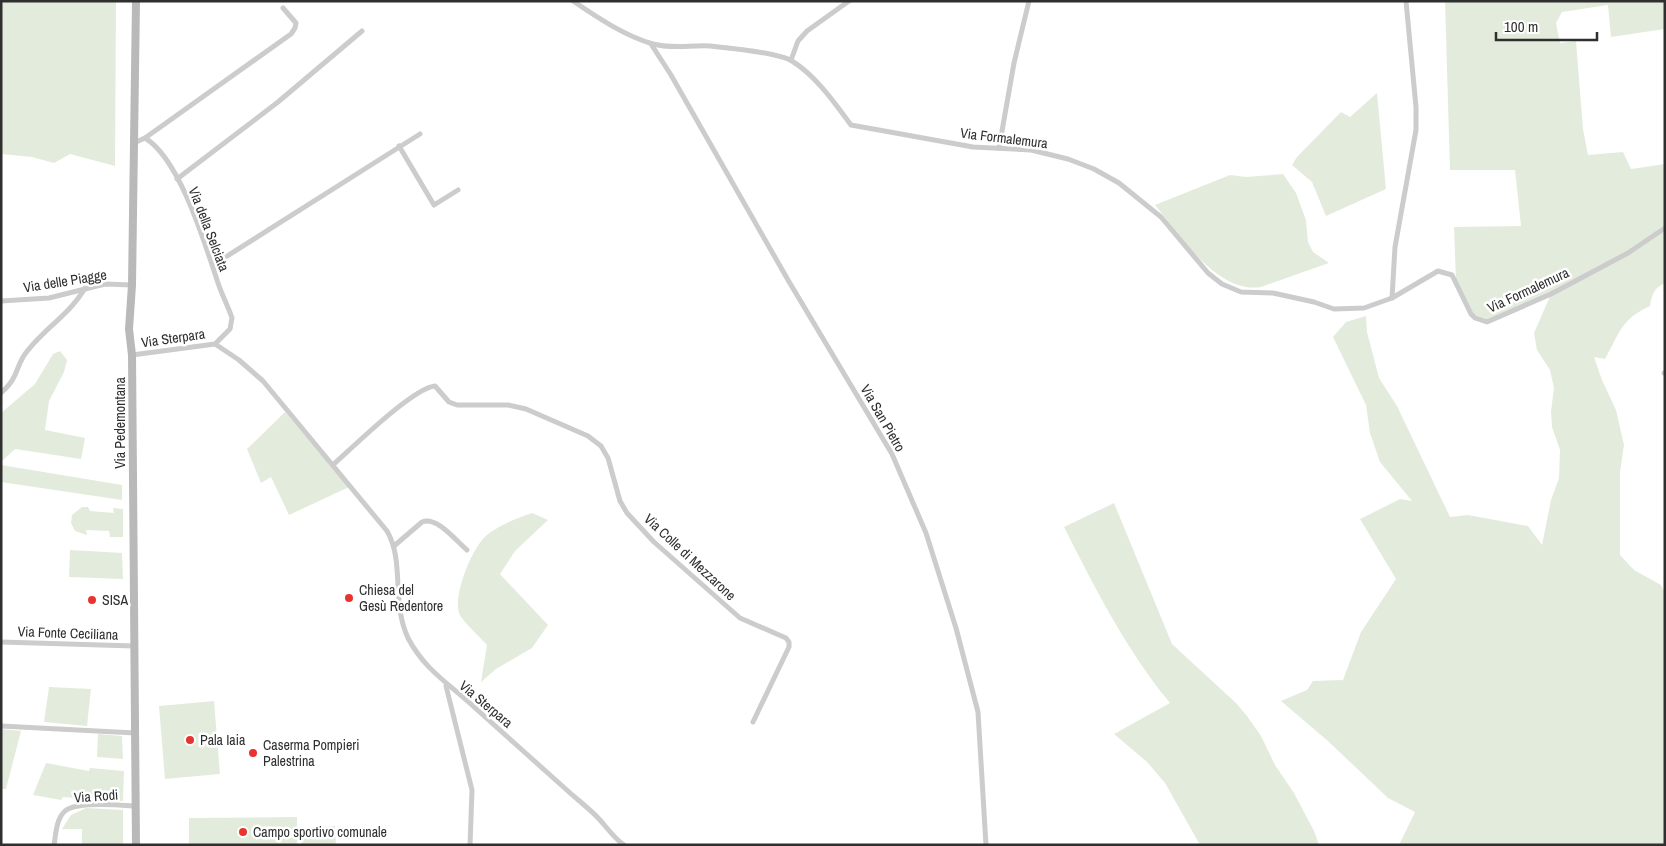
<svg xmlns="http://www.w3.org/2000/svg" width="1666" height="846" font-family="'Archivo Narrow',sans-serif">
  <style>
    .green { fill: #e3ecdc }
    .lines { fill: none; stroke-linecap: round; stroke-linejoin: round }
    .street { stroke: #ccc; stroke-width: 5 }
    .secondary { stroke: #b9b9b9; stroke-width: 8 }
    .poi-dot { fill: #e8332f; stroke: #fff; stroke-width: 2 }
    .labels { text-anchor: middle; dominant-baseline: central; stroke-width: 5; stroke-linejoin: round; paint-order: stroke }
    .street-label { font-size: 14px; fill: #2f2f2f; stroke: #fff }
    .poi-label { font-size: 14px; fill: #2f2f2f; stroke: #fff; text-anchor: start }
  </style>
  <rect width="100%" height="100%" fill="#fff"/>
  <g class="green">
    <path d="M1 1H116L115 166 70 154 54 163 32 157 1 154Z"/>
    <path d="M1445 1H1665V29L1611 37 1608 5 1562 12 1556 23 1560 43 1576 41 1583 129 1588 155 1623 152 1631 169 1665 164V283C1654 288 1652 294 1650 306 1620 320 1620 333 1605 359L1594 357 1602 380 1616 410 1624 445 1620 472V555L1634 570 1661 585 1665 593V845H1399L1415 812 1388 798 1329 742 1281 701 1307 690 1313 681 1343 680 1361 632 1396 579 1360 519 1400 499 1412 501 1380 462 1370 433 1366 405 1333 337 1346 322 1366 316 1367 332 1379 378 1397 406 1450 517 1468 515 1528 526 1542 545 1551 500 1559 478 1560 450 1552 427 1551 411 1554 388 1550 370 1537 350 1534 333 1551 294 1490 321 1475 318 1456 281 1454 227 1521 226 1515 170H1450Z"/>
    <path d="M1377 93 1386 189 1326 216 1312 182 1292 165 1297 157 1341 112 1350 117Z"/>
    <path d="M1283 174 1296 193 1306 220 1308 242 1313 252 1329 263 1261 287C1217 294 1180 235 1155 205L1230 175 1246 177Z"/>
    <path d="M60 351 67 360 64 372 49 401 45 430 85 438 81 459 15 449 1 462V413L35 384 53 354Z"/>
    <path d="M285 412 349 487 289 515 271 477 261 483 247 449Z"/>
    <path d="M1 465 122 485V500L1 482Z"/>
    <path d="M1114 503 1172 644 1236 703 1247 716 1261 736 1275 765 1294 793 1314 831 1319 845H1200L1165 783 1147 762 1114 734 1170 703C1126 650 1095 588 1064 527Z"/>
    <path d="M82 507H88L90 511 114 513 113 508 123 509V537H110L109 531 86 530 87 535 75 531 71 523 72 515Z"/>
    <path d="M532 513 548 520 515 551 500 574 548 625 532 648 496 669 481 682 487 645C481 638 462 621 459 613 453 595 472 547 487 535 499 525 517 518 532 513Z"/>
    <path d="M70 550 122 553 123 579 69 577Z"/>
    <path d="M49 687 91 689 87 726 44 722Z"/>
    <path d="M214 701 220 774 165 779 159 706Z"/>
    <path d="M1 729 21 731 6 789H1Z"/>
    <path d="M98 734 122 736 123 759 97 757Z"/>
    <path d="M46 763 89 771 90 768 124 771 123 801 63 797 61 800 33 795Z"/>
    <path d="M86 808 123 810V845H82V829H62L71 815Z"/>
    <path d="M297 817V845H189V818Z"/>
    <path d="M335 826 336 845H301L300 828Z"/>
  </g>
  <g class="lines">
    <g class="street">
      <path d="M573 1C598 18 625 36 653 44 671 49 691 45 710 46 729 48 777 52 792 61 816 76 834 102 851 125L973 147 1031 150 1068 159 1094 169 1119 183 1161 217 1208 273 1222 284 1241 292 1273 293 1314 302 1334 309 1364 308 1392 298 1438 271 1452 275 1471 314 1475 318 1487 322 1551 294 1628 253 1665 228"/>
      <path d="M651 44 671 75 788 280 892 454 926 533 956 628 978 712 986 845"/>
      <path d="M791 60 798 41 807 31 849 1"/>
      <path d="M145 138 291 34 295 28 296 23 283 8"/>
      <path d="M134 143 145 138C180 159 205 244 218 283 222 295 228 306 232 318L230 329 215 344"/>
      <path d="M399 146 434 205 458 190"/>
      <path d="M999 148 1014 63 1029 1"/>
      <path d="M177 179 278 102 362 31"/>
      <path d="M213 265 420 134"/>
      <path d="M1392 298 1395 247 1416 130V107L1406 1"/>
      <path d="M1 301 49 298 105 284 132 285"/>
      <path d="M132 355 215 344 239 360 263 381 387 531C405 562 391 602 408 638 424 669 448 683 473 706 505 735 537 763 569 792 579 801 591 810 600 820 608 829 614 838 624 845"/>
      <path d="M1664 373H1665"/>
      <path d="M1 393C17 378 14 374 23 357 39 332 69 316 85 288"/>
      <path d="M334 464C353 447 413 388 435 386L449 402 457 405H508L526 409 588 436 601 446 608 458 620 501 627 513 654 542 740 618 786 638 789 642V647L753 722"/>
      <path d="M394 546 422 522C437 516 456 541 467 550"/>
      <path d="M1 642 134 646"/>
      <path d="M446 686 472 790 470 845"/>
      <path d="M1 726 135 733"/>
      <path d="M54 845C56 834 56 819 65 811 77 801 119 805 135 806"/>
    </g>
    <path class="secondary" d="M136 1 132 285 129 329 132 355 136 845"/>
  </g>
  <g class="poi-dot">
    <circle cx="349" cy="598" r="5"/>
    <circle cx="92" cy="600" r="5"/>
    <circle cx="190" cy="740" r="5"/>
    <circle cx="253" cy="753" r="5"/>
    <circle cx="243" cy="832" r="5"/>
  </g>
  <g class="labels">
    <g class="street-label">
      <text transform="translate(1004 138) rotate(7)">Via Formalemura</text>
      <text transform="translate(209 229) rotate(69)">Via della Selciata</text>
      <text transform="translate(65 281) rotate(-9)">Via delle Piagge</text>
      <text transform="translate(1528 290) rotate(-25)">Via Formalemura</text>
      <text transform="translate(173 338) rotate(-8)">Via Sterpara</text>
      <text transform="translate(883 418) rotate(60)">Via San Pietro</text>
      <text transform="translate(120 423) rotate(-90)">Via Pedemontana</text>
      <text transform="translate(690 557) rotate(43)">Via Colle di Mezzarone</text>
      <text transform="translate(68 633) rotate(2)">Via Fonte Ceciliana</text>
      <text transform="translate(486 704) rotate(40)">Via Sterpara</text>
      <text transform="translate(96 796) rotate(-4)">Via Rodi</text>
    </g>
    <g class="poi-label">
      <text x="359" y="590">Chiesa del<tspan x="359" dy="16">Gesù Redentore</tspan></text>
      <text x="102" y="600">SISA</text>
      <text x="200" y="740">Pala Iaia</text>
      <text x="263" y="745">Caserma Pompieri<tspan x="263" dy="16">Palestrina</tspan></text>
      <text x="253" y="832">Campo sportivo comunale</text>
    </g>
  </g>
  <rect width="1666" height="846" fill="none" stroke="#2f2f2f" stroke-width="5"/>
  <path d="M1496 32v8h101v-8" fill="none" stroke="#2f2f2f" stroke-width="2.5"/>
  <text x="1504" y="32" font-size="15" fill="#2f2f2f" stroke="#ffffff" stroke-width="4" paint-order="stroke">100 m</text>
</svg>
